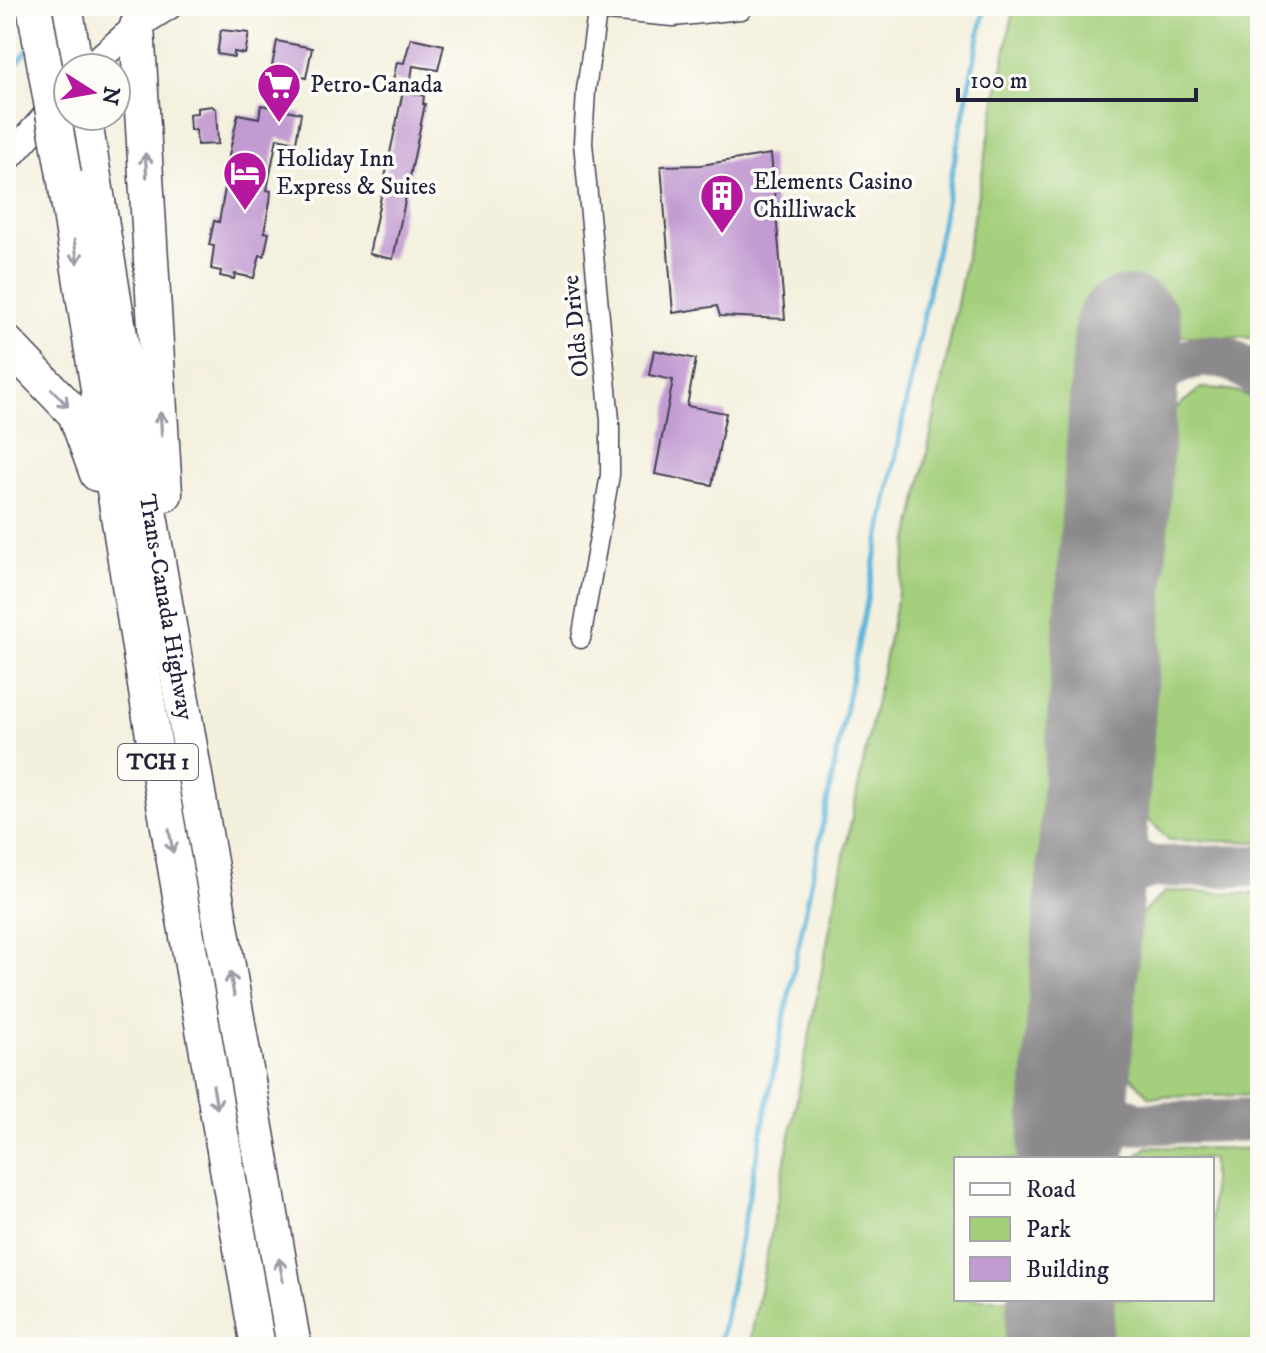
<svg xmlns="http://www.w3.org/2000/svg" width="1266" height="1353" font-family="'IM FELL DW Pica',serif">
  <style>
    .green { fill: #a4cf7b; stroke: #63785b; stroke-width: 2 }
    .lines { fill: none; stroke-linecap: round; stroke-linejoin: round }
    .stream { stroke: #5db5da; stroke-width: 5 }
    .taxiway { stroke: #8b898c; stroke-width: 42 }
    .runway { stroke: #8b898c; stroke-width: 108 }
    .building { fill: #c29bd2 }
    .minor-casing { stroke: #424153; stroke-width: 21 }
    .secondary-casing { stroke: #424153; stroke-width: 29 }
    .motorway-casing { stroke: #424153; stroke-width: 37 }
    .minor { stroke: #fff; stroke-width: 18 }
    .secondary { stroke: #fff; stroke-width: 26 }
    .motorway { stroke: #fff; stroke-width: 34 }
    .motorway-bridge-casing { stroke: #424153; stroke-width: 37; stroke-linecap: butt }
    .motorway-bridge { stroke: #fff; stroke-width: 34 }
    .oneway { stroke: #9c9ca7 }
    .labels { text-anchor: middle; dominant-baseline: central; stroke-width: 7; stroke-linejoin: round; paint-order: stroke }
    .shield { fill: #fdfcf7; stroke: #646373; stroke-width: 2 }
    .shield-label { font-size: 22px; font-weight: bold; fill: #22223b }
    .poi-label { font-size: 24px; fill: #22223b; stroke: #fdfcf7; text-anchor: start }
    .street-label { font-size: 24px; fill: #22223b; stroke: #fdfcf7 }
  </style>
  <rect width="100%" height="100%" fill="#fdfcf7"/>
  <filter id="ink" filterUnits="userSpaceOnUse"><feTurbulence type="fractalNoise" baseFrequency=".0125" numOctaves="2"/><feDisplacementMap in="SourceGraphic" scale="16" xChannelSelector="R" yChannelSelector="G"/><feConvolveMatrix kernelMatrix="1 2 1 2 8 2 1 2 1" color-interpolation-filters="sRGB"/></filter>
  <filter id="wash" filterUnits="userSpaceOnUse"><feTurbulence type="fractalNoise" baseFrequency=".006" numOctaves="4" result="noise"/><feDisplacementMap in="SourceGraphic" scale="32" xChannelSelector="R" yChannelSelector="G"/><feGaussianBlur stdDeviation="1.8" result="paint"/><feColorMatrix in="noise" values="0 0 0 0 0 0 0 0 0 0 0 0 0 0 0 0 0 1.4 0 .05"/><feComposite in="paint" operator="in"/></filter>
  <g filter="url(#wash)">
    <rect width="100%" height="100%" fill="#f4f0de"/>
    <g class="green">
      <path d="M1014 6H1260V338L1181 336 1156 330 1104 326 1047 1159H956V1299H1038L1035 1347H749L845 851 948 351Z"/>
      <path d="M1201 388C1222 389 1245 388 1260 405V842L1169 840 1126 797 1151 428Z"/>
      <path d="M1166 891 1260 894V1089L1254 1095 1150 1097 1109 1053 1117 937Z"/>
      <path d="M1147 1147 1250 1149 1260 1158V1347H1085L1088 1299H1212V1159H1133Z"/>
    </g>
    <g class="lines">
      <g class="stream">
        <path d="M6 75 29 49"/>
        <path d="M719 1347 985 6"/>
      </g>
      <g class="taxiway">
        <path d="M1121 426C1125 417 1129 406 1134 398 1152 372 1196 348 1228 359 1239 363 1250 371 1260 378"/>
        <path d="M1095 811C1104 841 1123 855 1151 867"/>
        <path d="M1087 924C1104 891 1114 879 1151 867L1260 866"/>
        <path d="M1078 1049C1089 1087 1097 1107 1134 1122"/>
        <path d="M1081 1159 1091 1145 1123 1124 1260 1120"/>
      </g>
      <g class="runway">
        <path d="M1071 1159 1128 330"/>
        <path d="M1058 1347 1061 1299"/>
      </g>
    </g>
    <g id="blocks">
      <g class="building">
        <path d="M221 30 249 33 245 54 234 52V57L217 54Z"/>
        <path d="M411 38 444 45 438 70 413 66 410 84 393 80 397 62 404 63Z"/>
        <path d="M277 41 312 48 306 78 271 71Z"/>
        <path d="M403 91 424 96 423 104H425L393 259 369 254Z"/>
        <path d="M261 105 301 113 296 142 277 138 267 190 271 191 270 202 264 232 269 233 264 256 260 255 254 278 235 274 234 279 220 276 221 271 211 269 214 246 209 245 214 221 219 222 226 183H223L238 114 259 118Z"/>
        <path d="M212 106 216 109 218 144 197 145 196 130H190L189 114 197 113V108Z"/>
        <path d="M771 154 785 319 720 316 717 306 673 313 661 166 701 165Z"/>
        <path d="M654 350 696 359 687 406 726 413 712 485 655 474 673 380 649 375Z"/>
      </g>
    </g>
  </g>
  <g filter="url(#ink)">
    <use href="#blocks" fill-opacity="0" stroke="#424153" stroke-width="2"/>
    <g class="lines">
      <g class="minor-casing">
        <path id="minor" d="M581 639 610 475V420L583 143 586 90 598 6"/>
      </g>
      <g class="secondary-casing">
        <g id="secondary">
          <path d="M596 6 673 13 740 6"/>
          <path d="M88 68 137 26 169 6"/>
          <path d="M6 161 68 91"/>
        </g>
      </g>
      <g class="motorway-casing">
        <g id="motorway">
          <path d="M65 6 76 68"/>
          <path d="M137 26 165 494"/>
          <path id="s1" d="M84 116 143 475 294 1347"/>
          <path d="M64 175 161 786 258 1347"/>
          <path d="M6 342 75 414 97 474"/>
        </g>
      </g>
      <use href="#minor" class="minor"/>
      <use href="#secondary" class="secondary"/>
      <use href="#motorway" class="motorway"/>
      <g class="motorway-bridge-casing">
        <path id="motorway-bridge" d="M34 6 64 175"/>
      </g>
      <use href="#motorway-bridge" class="motorway-bridge"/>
    </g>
    <defs><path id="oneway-shaft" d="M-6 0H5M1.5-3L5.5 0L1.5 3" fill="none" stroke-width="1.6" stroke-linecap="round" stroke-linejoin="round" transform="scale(2)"/></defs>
    <g class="oneway">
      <use href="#oneway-shaft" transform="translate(146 165) rotate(-93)"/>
      <use href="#oneway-shaft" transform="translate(76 252) rotate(81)"/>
      <use href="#oneway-shaft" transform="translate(60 398) rotate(46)"/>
      <use href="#oneway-shaft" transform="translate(161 424) rotate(-93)"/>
      <use href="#oneway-shaft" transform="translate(171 841) rotate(80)"/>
      <use href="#oneway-shaft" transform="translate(232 984) rotate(-100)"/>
      <use href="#oneway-shaft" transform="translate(215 1097) rotate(80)"/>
      <use href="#oneway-shaft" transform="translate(281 1270) rotate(-100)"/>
    </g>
  </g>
  <defs>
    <g id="supermarket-pin" transform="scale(2.3)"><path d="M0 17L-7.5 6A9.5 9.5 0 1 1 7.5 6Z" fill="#b5179e" stroke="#fdfcf7"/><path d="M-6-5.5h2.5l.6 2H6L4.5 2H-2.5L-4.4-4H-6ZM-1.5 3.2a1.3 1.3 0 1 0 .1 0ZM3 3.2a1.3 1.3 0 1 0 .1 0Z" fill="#fff"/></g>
    <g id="hotel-pin" transform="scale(2.3)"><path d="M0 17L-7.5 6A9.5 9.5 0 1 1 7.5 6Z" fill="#b5179e" stroke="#fdfcf7"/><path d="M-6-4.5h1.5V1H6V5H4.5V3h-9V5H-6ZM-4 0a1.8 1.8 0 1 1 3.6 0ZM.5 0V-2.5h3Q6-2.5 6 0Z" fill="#fff"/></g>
    <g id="building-pin" transform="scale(2.3)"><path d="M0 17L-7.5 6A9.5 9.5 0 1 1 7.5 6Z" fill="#b5179e" stroke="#fdfcf7"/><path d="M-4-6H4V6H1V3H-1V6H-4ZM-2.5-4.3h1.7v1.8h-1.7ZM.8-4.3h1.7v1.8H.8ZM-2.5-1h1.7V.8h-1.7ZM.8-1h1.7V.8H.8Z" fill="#fff"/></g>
  </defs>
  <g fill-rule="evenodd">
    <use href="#supermarket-pin" x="279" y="85"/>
    <use href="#hotel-pin" x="245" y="173"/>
    <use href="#building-pin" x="722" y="196"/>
  </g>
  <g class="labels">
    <rect class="shield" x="118" y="744" width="80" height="36" rx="6"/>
    <g class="shield-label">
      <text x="158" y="762">TCH 1</text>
    </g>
    <g class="poi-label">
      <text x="310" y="85">Petro-Canada</text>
      <text x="276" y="159">Holiday Inn<tspan x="276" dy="28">Express &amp; Suites</tspan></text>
      <text x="753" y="182">Elements Casino<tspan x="753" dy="28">Chilliwack</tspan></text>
    </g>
    <g class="street-label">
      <text transform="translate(576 326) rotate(-96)">Olds Drive</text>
      <text stroke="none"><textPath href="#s1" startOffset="498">Trans-Canada Highway</textPath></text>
    </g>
  </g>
  <rect width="1266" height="1353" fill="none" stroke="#fdfcf7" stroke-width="32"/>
  <rect x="954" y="1157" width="260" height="144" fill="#fdfcf7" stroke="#a5a5ac" stroke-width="2"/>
  <rect x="970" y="1183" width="40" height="12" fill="#ffffff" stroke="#a5a5ac" stroke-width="2"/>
  <text x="1026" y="1197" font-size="24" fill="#22223b">Road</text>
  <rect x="970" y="1217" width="40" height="24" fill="#a4cf7b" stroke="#a5a5ac" stroke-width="2"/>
  <text x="1026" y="1237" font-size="24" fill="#22223b">Park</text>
  <rect x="970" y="1257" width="40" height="24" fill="#c29bd2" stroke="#a5a5ac" stroke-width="2"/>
  <text x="1026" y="1277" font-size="24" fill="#22223b">Building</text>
  <g transform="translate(92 92) rotate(101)"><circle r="38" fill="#fdfcf7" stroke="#a5a5ac" stroke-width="2"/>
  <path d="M0-6L14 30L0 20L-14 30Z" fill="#b5179e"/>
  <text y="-12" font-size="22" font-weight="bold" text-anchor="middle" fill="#22223b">N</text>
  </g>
  <path d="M958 88v12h238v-12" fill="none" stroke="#22223b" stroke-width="4"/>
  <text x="970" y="88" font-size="24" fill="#22223b" stroke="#fdfcf7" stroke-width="6" paint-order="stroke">100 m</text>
</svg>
